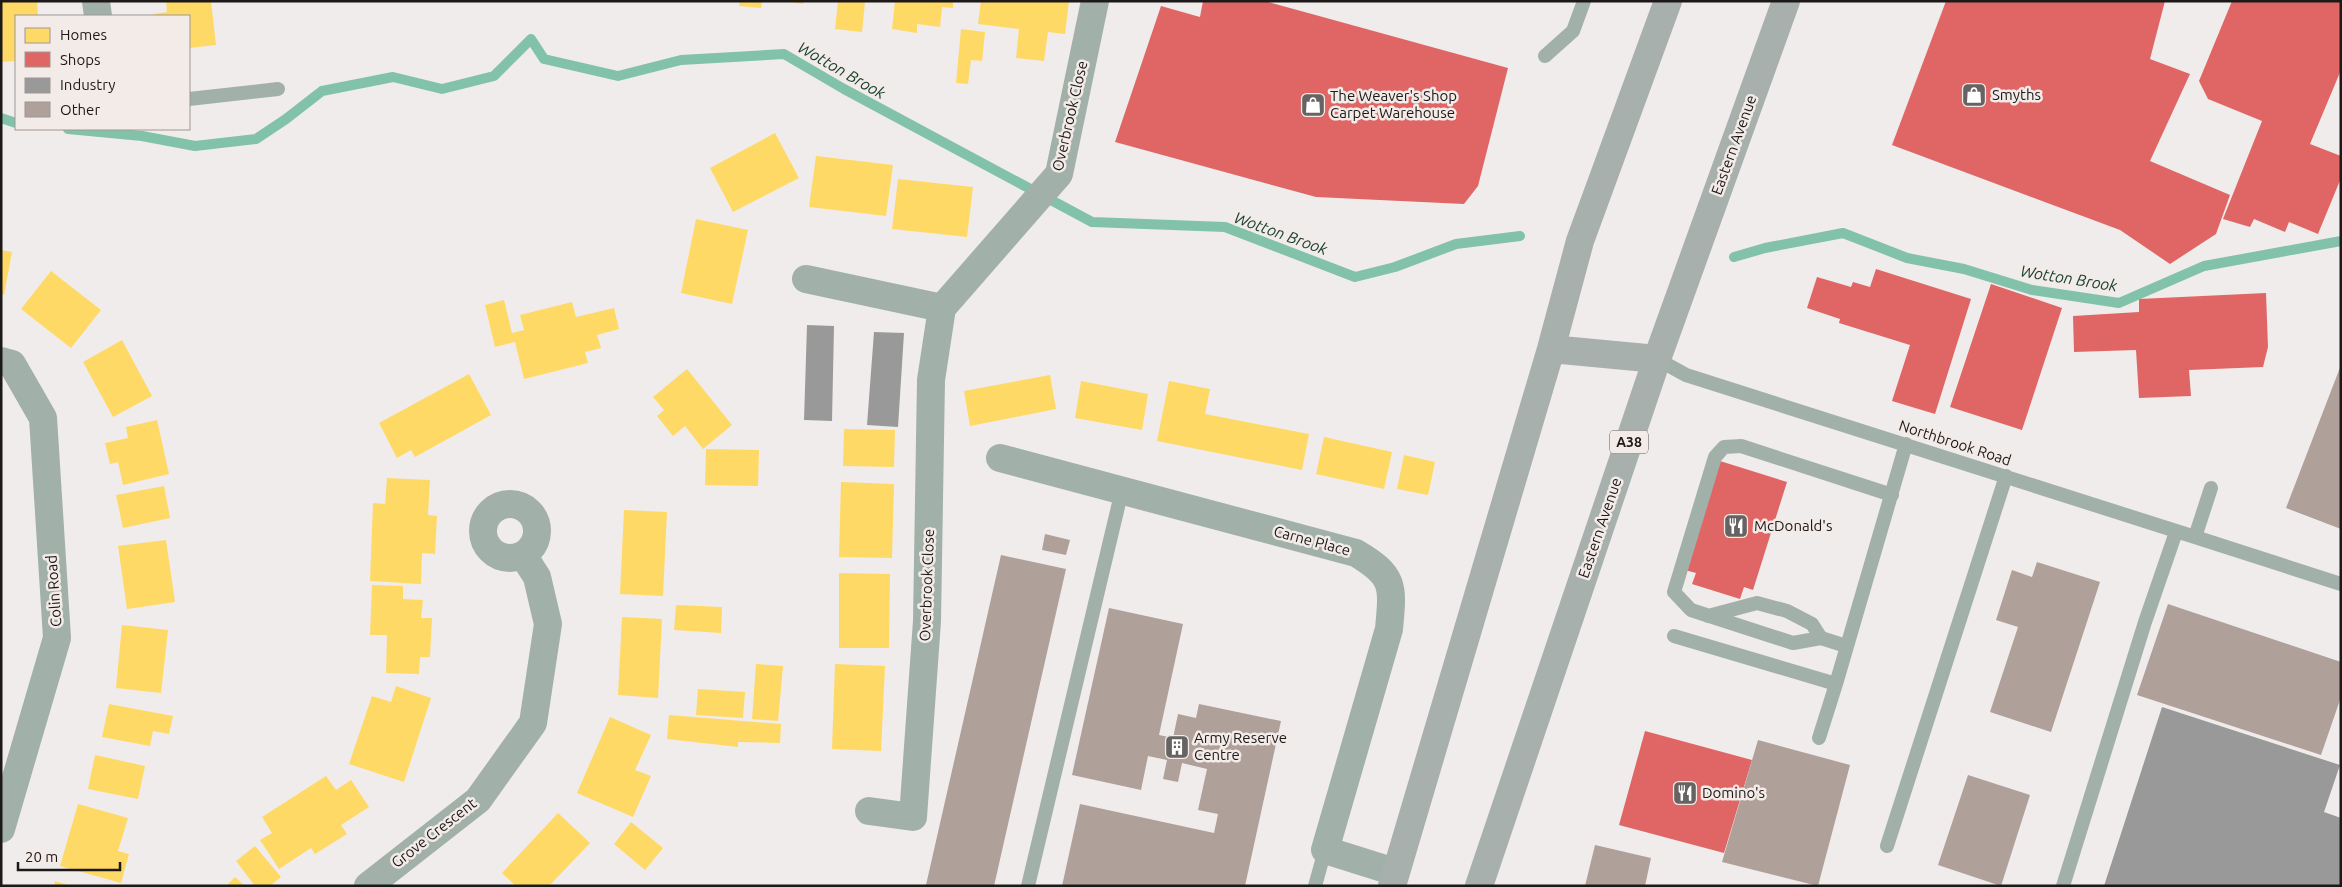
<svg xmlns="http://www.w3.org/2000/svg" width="2342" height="887" font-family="Ubuntu,sans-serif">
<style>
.homes{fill:#ffd966}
.shops{fill:#e06666}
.industry{fill:#999}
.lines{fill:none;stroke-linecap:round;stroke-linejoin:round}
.stream{stroke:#82c2ab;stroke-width:10}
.building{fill:#afa099}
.service{stroke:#a2b0aa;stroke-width:14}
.minor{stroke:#a2b0aa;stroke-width:28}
.trunk{stroke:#a7b0ac;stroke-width:28}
.labels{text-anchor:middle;stroke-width:5;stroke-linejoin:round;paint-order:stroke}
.shield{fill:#f3ebe8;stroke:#5c5856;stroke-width:1}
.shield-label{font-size:14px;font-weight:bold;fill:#1c1918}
.poi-label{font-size:15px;fill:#1c1918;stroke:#f3ebe8;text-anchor:start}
.street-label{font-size:15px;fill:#1c1918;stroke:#f3ebe8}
.water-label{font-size:16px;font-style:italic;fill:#163f31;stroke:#f3ebe8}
</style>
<rect width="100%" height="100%" fill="#f0eceb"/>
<path class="homes" d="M1,1H37L38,16H16V61L1,62Z
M166,1H211L216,45L189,48V16H154V14L167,12Z
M740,1H762L761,8L739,6Z
M785,1H804L803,4Z
M838,1L865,2L862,32L835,29Z
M895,1H953V8L942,7L940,27L917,24V33L892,29Z
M981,1H1069L1065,34L1048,32L1044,61L1016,58L1019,29L978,24Z
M961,29L985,32L982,61L971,60L968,84L956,83Z
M775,133L799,178L733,212L710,168Z
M816,156L893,165L886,216L809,207Z
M898,179L973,187L967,237L892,229Z
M696,219L748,230L732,304L681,293Z
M1,250L12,252L4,295L1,294Z
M51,271L101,310L71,348L21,309Z
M504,300L512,333L524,330L520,315L572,302L576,317L614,308L619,329L597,335L601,348L585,352L588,363L524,379L515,342L495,347L485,305Z
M122,340L152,396L113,417L83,362Z
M687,369L732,425L703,449L685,426L673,436L657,416L664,410L653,397Z
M469,374L491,415L415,457L411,450L397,458L379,423Z
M1050,375L1056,409L970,426L964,391Z
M1081,381L1148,394L1142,430L1075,418Z
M1169,381L1210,389L1205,414L1309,434L1302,470L1157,441Z
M157,420L169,474L123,485L118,462L110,464L105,443L128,438L126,427Z
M844,429L895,430L894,467L843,466Z
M1324,437L1392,452L1384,489L1316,474Z
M706,449L759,450L758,486L705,485Z
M1404,455L1435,462L1428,495L1397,489Z
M387,478L430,480L428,515L437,516L435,554L422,553L421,584L370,581L373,503L385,504Z
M841,482L894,484L892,558L839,557Z
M164,486L170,518L123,528L116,495Z
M624,510L667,512L663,596L620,594Z
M166,540L175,602L127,609L118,546Z
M839,573L890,574L889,648H839Z
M372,585L403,586V599L423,600L421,618H432L430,657H420L419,674L386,673L387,635H370Z
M676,605L722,607L721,633L674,630Z
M622,617L662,619L658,698L618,695Z
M122,625L168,630L161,693L116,688Z
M756,664L783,666L778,721L752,719Z
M835,664L885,666L881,751L832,749Z
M396,686L431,698L404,782L349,764L372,696L391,702Z
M698,689L745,692L743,718L696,715Z
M109,704L173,716L169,734L153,731L150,746L102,737Z
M669,715L781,724L780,743L738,742V747L667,739Z
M610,717L651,735L635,770L651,776L633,817L577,793Z
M95,755L145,766L138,799L88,789Z
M326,776L336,790L351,780L369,807L341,825L347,834L315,854L311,848L279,869L260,840L272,833L262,817Z
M78,804L128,818L118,851L129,854L121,883L60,866Z
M558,813L590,843L549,886H516L502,873Z
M631,822L663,848L645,870L614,844Z
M255,846L281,877L270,886H255L236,861Z
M235,877L245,886H226Z
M55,881L68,885V886H54Z"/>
<path class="shops" d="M1203,1H1265L1508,68L1478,186L1464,204L1316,197L1115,142L1161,6L1200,17Z
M1946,1H2165L2150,59L2190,74L2150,161L2230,195L2216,234L2170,264L2120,230L1892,145Z
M2232,1H2341V70L2310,144L2341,156V178L2318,234L2289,222L2285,232L2254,219L2250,227L2223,219L2262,121L2208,99L2199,81Z
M1876,269L1971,299L1935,414L1892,401L1910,345L1839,323L1840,319L1807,308L1817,277L1851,287L1853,282L1870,287Z
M1991,284L2062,308L2022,430L1950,407Z
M2266,293L2268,347L2263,367L2189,370L2191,396L2139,398L2136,350L2074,352L2073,316L2139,312V299Z
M1720,461L1787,482L1753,590L1744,587L1740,599L1692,584L1696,573L1685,570Z
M1645,731L1752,760L1724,853L1619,825Z"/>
<path class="industry" d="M807,325L834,326L832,421L804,420Z
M874,332L904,333L898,427L867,425Z
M2162,707L2340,765L2324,812L2341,818V886H2104Z"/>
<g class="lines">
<path class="stream" d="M1,118L16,123
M68,129L142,136L195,146L256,139L286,119L322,91L393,77L442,89L494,76L531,39L544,59L618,76L681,60L784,54L844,89L1092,222L1225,227L1355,277L1395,267L1456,244L1520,236
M1734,257L1765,248L1843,233L1907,258L1964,269L2032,290L2119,303L2204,266L2341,241"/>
</g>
<path class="building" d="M2341,365V529L2286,508Z
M1045,534L1070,540L1066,555L1042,550Z
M1001,555L1066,569L994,886L926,885Z
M2037,562L2100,582L2051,732L1990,712L2018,627L1996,620L2012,570L2032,577Z
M2168,604L2341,662V697L2321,755L2137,695Z
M1109,608L1183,624L1159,735L1173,738L1178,714L1196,718L1199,704L1281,721L1245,886H1062L1080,804L1214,833L1218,814L1198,810L1207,769L1182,763L1178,782L1163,779L1167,760L1148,756L1141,790L1072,775Z
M1758,740L1850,765L1818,886L1722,862Z
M1968,775L2030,795L2001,886L1938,865Z
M1595,845L1651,858L1645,886H1585Z"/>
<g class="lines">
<path class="service" d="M1545,56L1573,31L1584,1
M189,99L278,89
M1657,359L1686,375L2195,537L2211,488
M2195,537L2341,584
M1708,616L1757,603L1787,611L1812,624L1821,638
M1674,636L1836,684L1906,444
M1846,646L1821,638L1793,643L1691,610L1674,592L1715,457L1724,447L1741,446L1892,495
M1819,738L1836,684
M1887,846L2006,476
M1028,886L1122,490
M1315,886L1325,850
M2063,886L2145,622L2176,532"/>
<path class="minor" d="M96,1L98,16
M806,279L942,308L1059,174L1095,1
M1,361L12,364L43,418L57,638L1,829
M1000,458L1356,553C1395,576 1393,586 1389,629L1325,850L1395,872
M483 531a27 27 0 1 1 54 0a27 27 0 1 1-54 0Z
M869,811L913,817L927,621L931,380L942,308
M368,886L478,800L533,723L548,624L537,577L523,555"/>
<path class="trunk" d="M1551,349L1657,359
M1392,886L1551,349L1580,241L1668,1
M1479,886L1657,359L1786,1"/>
</g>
<defs>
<symbol id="shop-square" viewBox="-11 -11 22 22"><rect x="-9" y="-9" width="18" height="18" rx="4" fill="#666362" stroke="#f3ebe8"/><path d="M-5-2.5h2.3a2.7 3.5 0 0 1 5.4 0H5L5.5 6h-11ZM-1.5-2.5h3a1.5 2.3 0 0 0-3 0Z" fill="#fff"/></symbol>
<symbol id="restaurant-square" viewBox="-11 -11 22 22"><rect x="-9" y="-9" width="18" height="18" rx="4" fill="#666362" stroke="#f3ebe8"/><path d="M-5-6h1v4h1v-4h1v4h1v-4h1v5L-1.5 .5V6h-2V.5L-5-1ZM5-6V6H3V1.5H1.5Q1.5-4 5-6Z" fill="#fff"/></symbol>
<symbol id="building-square" viewBox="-11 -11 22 22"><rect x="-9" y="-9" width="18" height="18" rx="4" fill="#666362" stroke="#f3ebe8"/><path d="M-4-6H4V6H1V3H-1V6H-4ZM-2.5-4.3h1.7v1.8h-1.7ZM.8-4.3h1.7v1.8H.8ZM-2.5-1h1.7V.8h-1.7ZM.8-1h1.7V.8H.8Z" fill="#fff"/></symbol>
</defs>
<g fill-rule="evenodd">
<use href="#shop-square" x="1960" y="81" width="28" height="28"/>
<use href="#shop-square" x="1299" y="91" width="28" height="28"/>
<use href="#restaurant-square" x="1722" y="512" width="28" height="28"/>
<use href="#building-square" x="1163" y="733" width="28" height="28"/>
<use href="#restaurant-square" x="1671" y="779" width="28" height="28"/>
</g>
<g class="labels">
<rect class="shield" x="1610" y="430.5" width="38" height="23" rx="4"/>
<g class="shield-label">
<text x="1629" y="447">A38</text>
</g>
<g class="poi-label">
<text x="1992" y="100">Smyths</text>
<text x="1330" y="101">The Weaver's Shop<tspan x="1330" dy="17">Carpet Warehouse</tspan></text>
<text x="1754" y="531">McDonald's</text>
<text x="1194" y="743">Army Reserve<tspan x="1194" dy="17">Centre</tspan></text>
<text x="1702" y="798">Domino's</text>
</g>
<g class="street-label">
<text transform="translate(1070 116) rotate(-77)" y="5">Overbrook Close</text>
<text transform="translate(1734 145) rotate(-70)" y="5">Eastern Avenue</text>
<text transform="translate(1955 443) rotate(18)" y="5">Northbrook Road</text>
<text transform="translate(1600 528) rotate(-71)" y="5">Eastern Avenue</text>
<text transform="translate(1312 541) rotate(15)" y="5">Carne Place</text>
<text transform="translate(927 585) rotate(-88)" y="5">Overbrook Close</text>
<text transform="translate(54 591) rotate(-94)" y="5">Colin Road</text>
<text transform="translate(434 833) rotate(-38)" y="5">Grove Crescent</text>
</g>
<g class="water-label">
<text transform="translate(842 70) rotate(30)" y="6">Wotton Brook</text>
<text transform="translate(1281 233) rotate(20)" y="6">Wotton Brook</text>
<text transform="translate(2069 278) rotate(9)" y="6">Wotton Brook</text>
</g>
</g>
<rect width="2342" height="887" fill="none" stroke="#1c1918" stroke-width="5"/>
<rect x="15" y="15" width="175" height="115" fill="#f3ebe8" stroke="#9d9795"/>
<rect x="25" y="28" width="25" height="15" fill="#ffd966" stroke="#9d9795"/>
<text x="60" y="40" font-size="15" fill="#1c1918">Homes</text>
<rect x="25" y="52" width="25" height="15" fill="#e06666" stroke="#9d9795"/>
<text x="60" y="65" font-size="15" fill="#1c1918">Shops</text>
<rect x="25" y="78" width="25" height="15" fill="#999999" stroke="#9d9795"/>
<text x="60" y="90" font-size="15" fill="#1c1918">Industry</text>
<rect x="25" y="102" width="25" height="15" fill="#afa099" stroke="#9d9795"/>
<text x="60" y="115" font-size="15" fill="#1c1918">Other</text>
<path d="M18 862v8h102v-8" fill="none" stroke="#1c1918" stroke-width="2.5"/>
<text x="25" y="862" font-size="15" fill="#1c1918" stroke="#f3ebe8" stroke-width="4" paint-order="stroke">20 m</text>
</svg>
